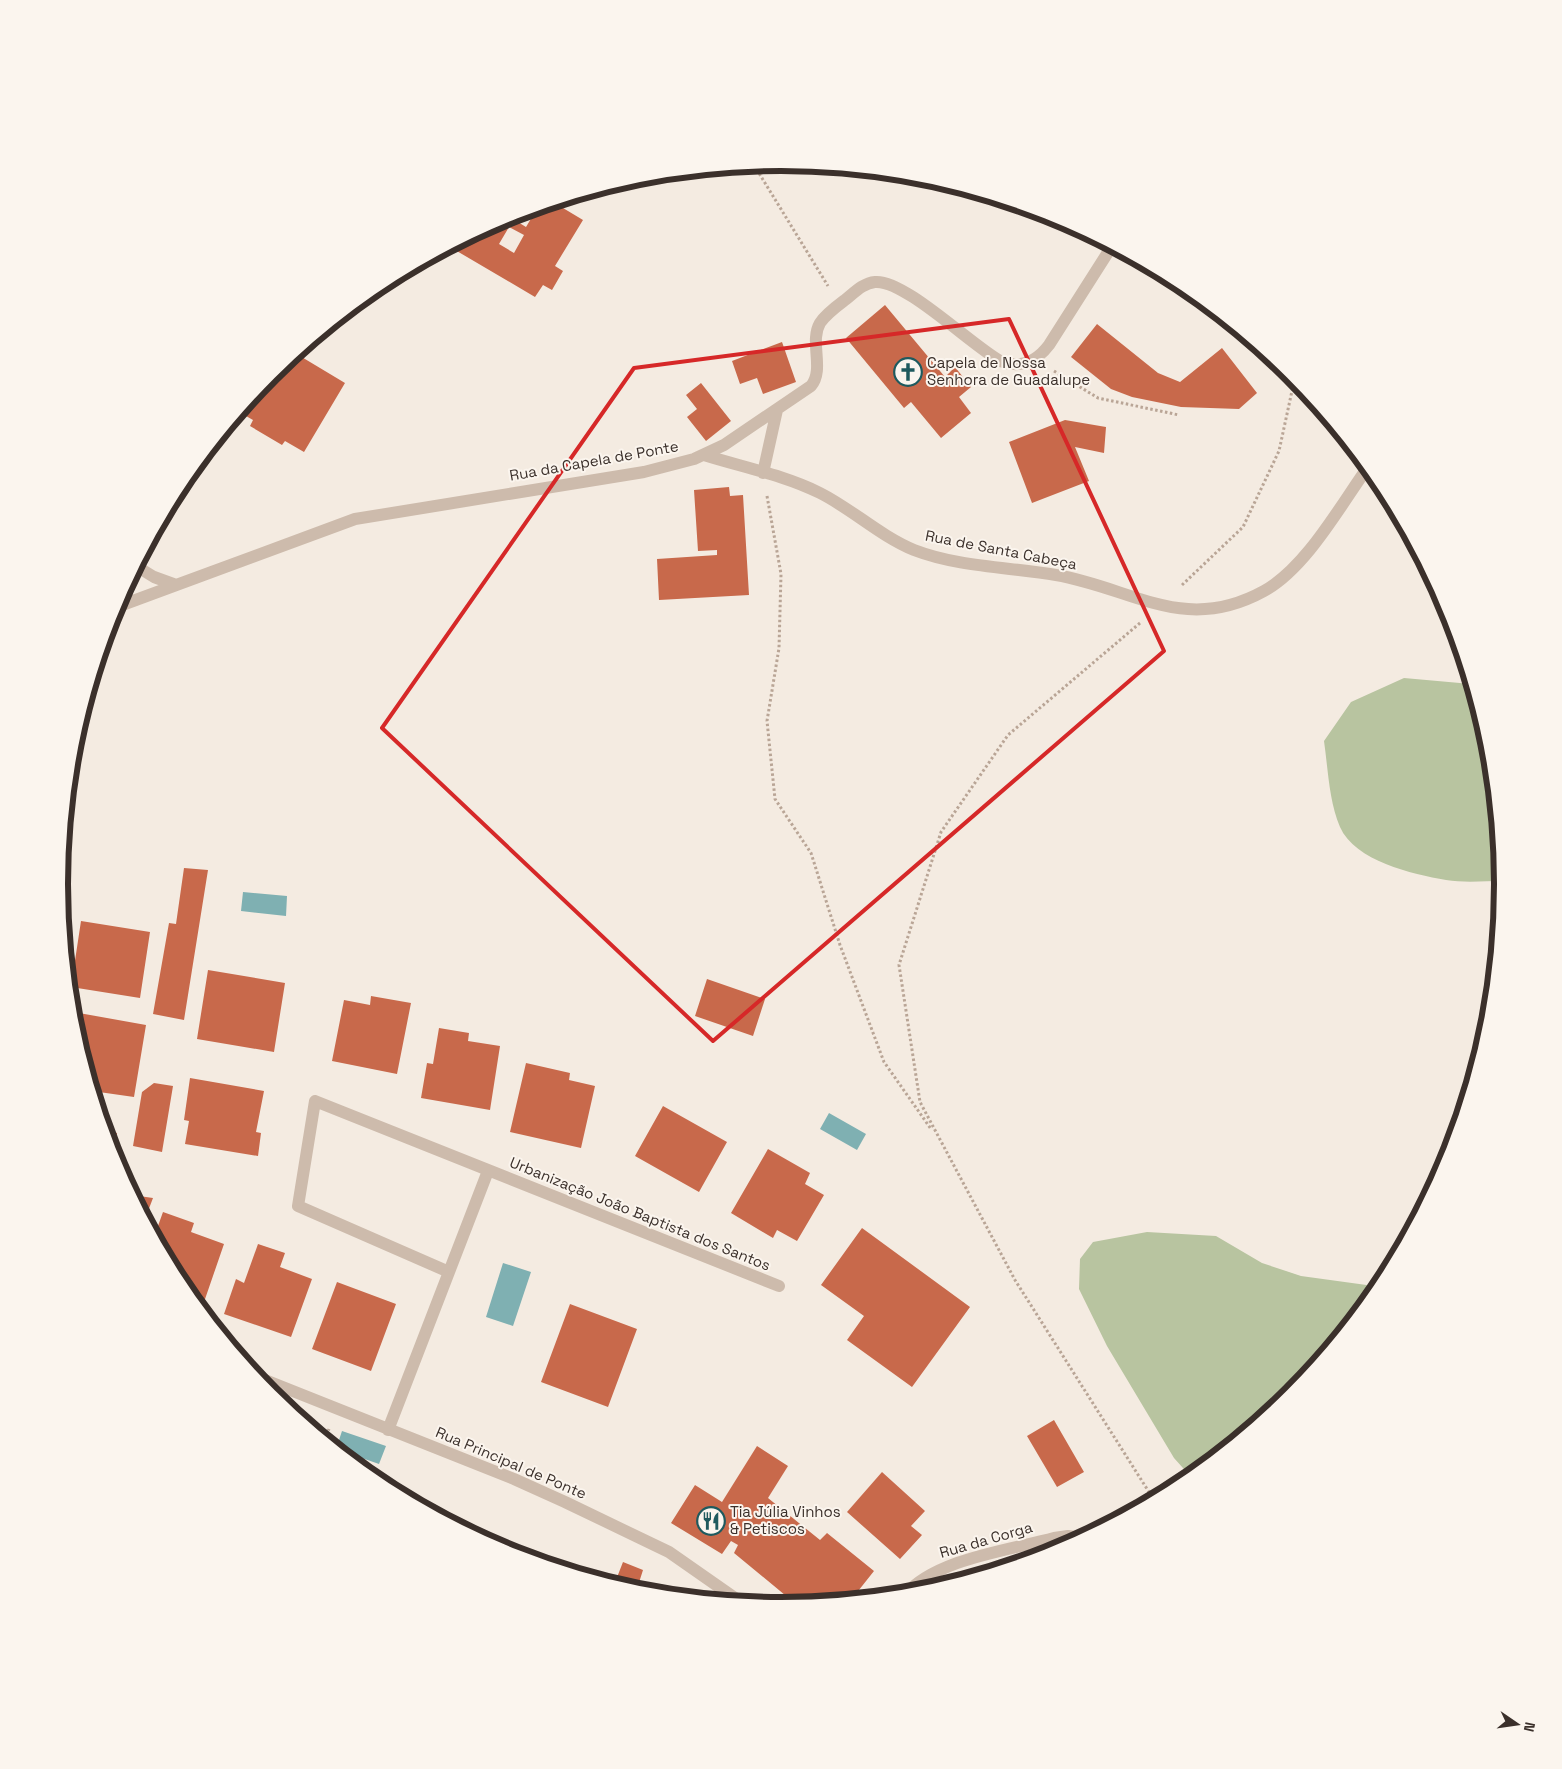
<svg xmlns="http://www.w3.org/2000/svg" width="1562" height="1769" font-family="'Space Grotesk',sans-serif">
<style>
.green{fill:#b8c4a0}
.water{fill:#7fb0b2}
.building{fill:#c8694b;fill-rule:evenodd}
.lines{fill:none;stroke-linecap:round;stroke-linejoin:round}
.path{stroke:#b9a596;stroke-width:3;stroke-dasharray:2.5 2.5;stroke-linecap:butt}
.minor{stroke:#cdbbac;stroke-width:12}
.marked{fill:none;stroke:#d62828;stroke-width:4;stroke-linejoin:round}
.labels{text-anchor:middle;stroke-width:4;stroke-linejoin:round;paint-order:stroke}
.poi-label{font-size:15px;fill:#3b302b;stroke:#fbf5ee;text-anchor:start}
.street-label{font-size:15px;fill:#3b302b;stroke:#fbf5ee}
.rim{fill:none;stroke:#3b302b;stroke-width:6}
</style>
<rect width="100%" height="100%" fill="#f4ebe1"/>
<path class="green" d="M1404,678L1471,684L1489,744L1503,881C1485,881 1464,883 1446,880C1412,874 1355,861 1340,827C1329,801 1328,769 1324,741L1351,702Z
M1147,1232L1216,1236L1262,1263L1301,1276L1381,1287L1292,1395L1191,1477L1174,1458L1107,1346L1079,1289L1080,1259L1093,1242Z"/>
<path class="water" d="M243,892L287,896L286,916L241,911Z
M829,1113L866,1134L857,1150L820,1129Z
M503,1263L531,1272L513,1326L486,1317Z
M342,1431L386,1446L379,1464L336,1449Z"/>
<path class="building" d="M553,202L583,220L555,266L563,271L552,290L543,285L535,297L450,247L508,216L526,227L538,207ZM509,227L524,235L514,253L499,244Z
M885,305L945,377L955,367L971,387L959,397L971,413L941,438L911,402L904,408L846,338Z
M1097,324L1158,373L1180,382L1222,348L1257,393L1239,409L1181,407L1132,397L1111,389L1071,357Z
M782,342L796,382L763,394L757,378L740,384L732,361Z
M295,353L345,383L304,452L285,441L282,445L250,426L253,420L239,412L270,374Z
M701,383L731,421L706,441L687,417L697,409L686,395Z
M1065,420L1106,427L1104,453L1075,447L1089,481L1032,503L1009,442Z
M729,487L730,496L743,495L749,595L659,600L657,559L717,555V550L698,551L694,490Z
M184,868L208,870L184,1020L153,1014L169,923L176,924Z
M81,921L150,932L140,998L71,987Z
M208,970L285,983L274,1052L197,1039Z
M707,979L765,999L753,1036L695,1016Z
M371,996L411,1003L397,1074L332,1061L344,1000L370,1005Z
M79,1013L146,1025L134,1097L92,1091L73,1025L72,1019L77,1020Z
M439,1028L469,1033L468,1041L500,1046L490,1110L421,1098L427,1063L433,1064Z
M526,1063L570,1073L569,1080L595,1086L581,1148L510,1132Z
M190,1078L264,1091L256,1132L261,1133L258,1156L185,1144L189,1121L184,1120Z
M154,1083L173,1086L162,1152L133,1146L142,1092Z
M663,1106L727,1142L699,1192L635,1156Z
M105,1131L117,1133L113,1159L108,1142Z
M768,1149L810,1173L805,1184L824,1195L797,1241L777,1230L773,1238L731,1213Z
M132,1195L153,1198L145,1219L138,1207Z
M163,1212L194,1223L191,1232L224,1244L204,1302L189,1296L180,1286L154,1237Z
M862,1228L970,1307L912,1387L847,1340L864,1316L821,1285Z
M258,1244L285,1253L280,1267L312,1279L291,1337L224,1314L236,1279L244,1283Z
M337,1282L396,1304L371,1371L312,1349Z
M570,1304L637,1329L608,1407L541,1382Z
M1054,1420L1084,1472L1057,1487L1027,1436Z
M757,1446L788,1466L768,1498L820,1540L827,1533L874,1571L851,1600L797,1605L734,1553L738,1545L731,1541L722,1554L671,1523L695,1485L722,1502Z
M882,1472L925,1511L911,1526L922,1535L900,1559L847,1512Z
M623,1562L643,1570L636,1592L614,1585Z"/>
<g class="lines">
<path class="path" d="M754,165L828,286
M1054,371L1098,398L1179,415
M767,496L781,574L779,648L767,721L775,799L811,853L840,945L884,1062L931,1129
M1182,585L1243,527L1279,451L1295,377
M1140,623L1008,735L941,832L899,965L920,1102L1015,1280L1154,1500
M325,1440L329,1429"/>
<path class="minor" d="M704,455C742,467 784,475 820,493C852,509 880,536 914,550C958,567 1009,567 1056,575C1133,588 1184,635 1264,591C1306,568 1340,506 1368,467
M763,473L777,410
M136,566L154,577L176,585
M114,608L355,519L644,472L694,459L724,445L811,386C825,369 809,342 820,323C826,314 837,306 845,300C854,293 863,283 875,282C904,279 971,345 1000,361C1020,369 1037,361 1049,345L1112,246
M449,1272L298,1206L315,1101L779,1286
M255,1376L514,1479L565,1502L669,1552L742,1603
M388,1430L488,1171
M905,1595C935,1559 1010,1550 1054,1538L1068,1536L1083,1538"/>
</g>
<path class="marked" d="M1009,319L1164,651L713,1041L382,728L634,368Z"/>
<defs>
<symbol id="church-ring" viewBox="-11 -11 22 22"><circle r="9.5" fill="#fbf5ee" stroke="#1f5a5e" stroke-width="1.5"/><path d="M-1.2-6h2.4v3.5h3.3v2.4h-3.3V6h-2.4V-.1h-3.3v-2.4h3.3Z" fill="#1f5a5e"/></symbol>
<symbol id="restaurant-ring" viewBox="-11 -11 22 22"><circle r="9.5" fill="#fbf5ee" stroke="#1f5a5e" stroke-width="1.5"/><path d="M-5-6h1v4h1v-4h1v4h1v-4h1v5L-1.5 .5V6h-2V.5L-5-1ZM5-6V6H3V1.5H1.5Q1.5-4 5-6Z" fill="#1f5a5e"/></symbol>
</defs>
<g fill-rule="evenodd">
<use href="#church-ring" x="892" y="356" width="32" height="32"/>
<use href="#restaurant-ring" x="695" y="1505" width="32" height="32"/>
</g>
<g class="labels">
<g class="poi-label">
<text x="927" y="368">Capela de Nossa<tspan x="927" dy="17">Senhora de Guadalupe</tspan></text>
<text x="730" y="1517">Tia Júlia Vinhos<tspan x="730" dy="17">&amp; Petiscos</tspan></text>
</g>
<g class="street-label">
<text transform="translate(594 461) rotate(-10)" y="5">Rua da Capela de Ponte</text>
<text transform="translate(1001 550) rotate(11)" y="5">Rua de Santa Cabeça</text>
<text transform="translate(640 1214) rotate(22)" y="5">Urbanização João Baptista dos Santos</text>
<text transform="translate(511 1463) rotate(23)" y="5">Rua Principal de Ponte</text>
<text transform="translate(986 1540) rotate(-16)" y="5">Rua da Corga</text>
</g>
</g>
<path d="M0 0H1562V1769H0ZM68 884a713 713 0 1 1 1426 0a713 713 0 1 1-1426 0Z" fill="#fbf5ee" fill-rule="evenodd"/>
<path class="rim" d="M68 884a713 713 0 1 1 1426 0a713 713 0 1 1-1426 0Z"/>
<g transform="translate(1517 1724) rotate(103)" stroke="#fbf5ee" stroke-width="4" paint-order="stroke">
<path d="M0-4L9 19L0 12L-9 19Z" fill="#3b302b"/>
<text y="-8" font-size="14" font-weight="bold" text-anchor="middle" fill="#3b302b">N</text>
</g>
</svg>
